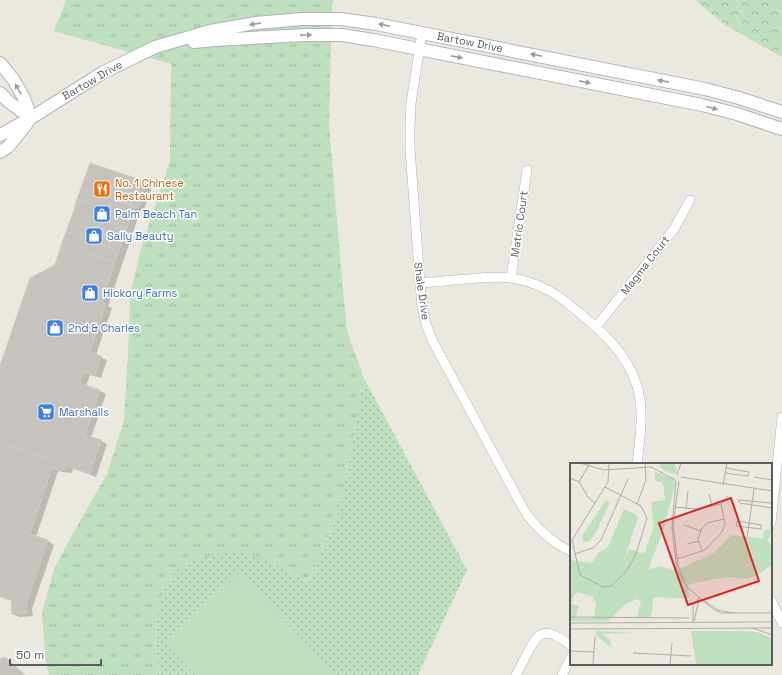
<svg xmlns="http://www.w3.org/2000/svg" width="782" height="675" font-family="'Space Grotesk',sans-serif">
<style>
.grass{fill:url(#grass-tufts)}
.forest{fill:url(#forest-crowns)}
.park{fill:url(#park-dots)}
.garden{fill:#bfe0bf}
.shadow{fill:#0003}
.building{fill:#c6c3be;stroke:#cecac0}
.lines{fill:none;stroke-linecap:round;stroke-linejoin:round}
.minor-casing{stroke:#b1b3b7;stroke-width:10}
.tertiary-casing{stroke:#b1b3b7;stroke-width:14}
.minor{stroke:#fff;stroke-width:9}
.tertiary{stroke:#fff;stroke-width:12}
.oneway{fill:#9b9da0}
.labels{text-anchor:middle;stroke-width:3;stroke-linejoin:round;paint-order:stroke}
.street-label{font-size:11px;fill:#595c60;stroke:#fff}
.food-label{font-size:11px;fill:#c56008;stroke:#fff;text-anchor:start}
.shop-label{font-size:11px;fill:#366cbe;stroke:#fff;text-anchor:start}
.inset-road{fill:none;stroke:#adaca9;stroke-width:1}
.view{fill:#d62828;fill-opacity:0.15;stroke:#d62828;stroke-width:2}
.inset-edge{fill:none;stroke:#595c60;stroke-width:2}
</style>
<defs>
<pattern id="grass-tufts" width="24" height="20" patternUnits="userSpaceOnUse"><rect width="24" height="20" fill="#bfe0bf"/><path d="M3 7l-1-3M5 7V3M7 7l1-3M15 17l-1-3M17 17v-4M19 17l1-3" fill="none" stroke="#9eb99f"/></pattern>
<pattern id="forest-crowns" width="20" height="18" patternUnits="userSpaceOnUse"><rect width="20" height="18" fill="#bfe0bf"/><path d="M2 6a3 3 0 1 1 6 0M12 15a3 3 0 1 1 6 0" fill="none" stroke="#9eb99f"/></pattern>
<pattern id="park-dots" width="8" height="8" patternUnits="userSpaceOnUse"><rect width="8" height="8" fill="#bfe0bf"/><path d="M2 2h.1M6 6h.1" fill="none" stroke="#9eb99f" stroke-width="1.8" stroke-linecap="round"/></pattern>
</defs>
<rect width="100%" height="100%" fill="#ebe8e0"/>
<path class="grass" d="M66,0H334L332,7L329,123L341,269L347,331L364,378L340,508L309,582L269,560L161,596L157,616L156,652L160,675H49L46,663L42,613L54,569L76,528L107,474L124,421L128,355L130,296L142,245L170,161L171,64L54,31Z"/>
<path class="forest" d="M695,0H782V57L725,25Z"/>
<path class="park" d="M364,378L467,570L418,675H160L156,652L157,616L161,596L175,571L202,557L238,551L269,560L309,582L340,508Z"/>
<path class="garden" d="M239,573L337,675H195L165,644Z"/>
<path class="shadow" d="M146,183L152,187L144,210L141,209L108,306L112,308L96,355L107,360L101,378L90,375L86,386L100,391L106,394L91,438L101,441L107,444L96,477L73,468L72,473L63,472L58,471L36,537L48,541L54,545L32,609L33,616L19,617L13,614L12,601L0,597V368L30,278L56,266Z"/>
<path class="building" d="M90,163L147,182L138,208L119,201L123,191L85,177Z
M85,177L123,191L119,201L81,188Z
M81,188L135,206L131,218L77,199Z
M77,199L131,218L127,229L74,210Z
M74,210L127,229L123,240L70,221Z
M70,221L123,240L119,251L66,232Z
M66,232L119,251L115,262L62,243Z
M62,243L115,262L108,283L55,265Z
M55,265L108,283L103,302L30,278Z
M30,278L106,304L90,352L101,356L95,376L83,372L80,383L3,357Z
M3,357L100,390L85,435L101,440L90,474L0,443V365Z
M0,443L67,466L66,470H56L52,468L30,534L0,524Z
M0,524L48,540L26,605L27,613L12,614L11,600L0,596Z
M5,657L25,675H0V659Z"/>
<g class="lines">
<defs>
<path id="minor" d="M422,33L411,103L410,127V149L420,283L422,307L426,324L432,340L523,508C526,513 530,519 534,523C542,533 559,547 571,551
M511,278L527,170
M420,283C436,282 452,280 468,279C482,278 496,276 510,278C523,279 536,284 548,290C559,295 568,304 577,311C601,331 626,352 636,383C645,408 640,438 637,464
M596,327L674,229L690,200
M771,523L782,417
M771,600L782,623
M516,675C520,667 524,660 528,652C535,638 541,627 558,637C563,640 567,642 571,646
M562,675L571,657"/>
<path id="tertiary" d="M194,42L213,40L305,35H342L373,40L702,105L737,114L782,129
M0,63L13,79L24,98L31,118
M0,93L9,102L31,118
M0,135L31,118L102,73L155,47L210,31L256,23L302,19H341L376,24L705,89L739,98L782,112
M0,152L8,147L28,122"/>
</defs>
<use href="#minor" class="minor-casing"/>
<use href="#tertiary" class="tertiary-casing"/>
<use href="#minor" class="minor"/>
<use href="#tertiary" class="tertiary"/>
</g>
<defs><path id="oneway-solid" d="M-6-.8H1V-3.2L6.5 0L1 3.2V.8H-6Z"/></defs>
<g class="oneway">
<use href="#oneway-solid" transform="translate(255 24) rotate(172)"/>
<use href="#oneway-solid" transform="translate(384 25) rotate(-169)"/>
<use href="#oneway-solid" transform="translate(306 35) rotate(-1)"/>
<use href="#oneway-solid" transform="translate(536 55) rotate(-169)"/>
<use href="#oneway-solid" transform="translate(457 57) rotate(11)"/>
<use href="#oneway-solid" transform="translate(663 81) rotate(-169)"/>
<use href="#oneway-solid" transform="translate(585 82) rotate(11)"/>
<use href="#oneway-solid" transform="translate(18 89) rotate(-120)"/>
<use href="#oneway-solid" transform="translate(712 108) rotate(15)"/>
</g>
<defs>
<symbol id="restaurant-square" viewBox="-11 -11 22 22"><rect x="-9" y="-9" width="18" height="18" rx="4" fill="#e8710a" stroke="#fff"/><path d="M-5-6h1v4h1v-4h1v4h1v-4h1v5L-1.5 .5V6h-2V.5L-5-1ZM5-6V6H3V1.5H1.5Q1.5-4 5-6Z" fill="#fff"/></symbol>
<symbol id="shop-square" viewBox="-11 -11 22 22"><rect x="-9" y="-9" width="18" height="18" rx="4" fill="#3f7fe0" stroke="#fff"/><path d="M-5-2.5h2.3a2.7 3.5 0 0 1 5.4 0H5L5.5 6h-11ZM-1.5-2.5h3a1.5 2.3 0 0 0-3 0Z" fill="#fff"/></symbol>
<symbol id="supermarket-square" viewBox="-11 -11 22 22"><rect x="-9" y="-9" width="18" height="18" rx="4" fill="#3f7fe0" stroke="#fff"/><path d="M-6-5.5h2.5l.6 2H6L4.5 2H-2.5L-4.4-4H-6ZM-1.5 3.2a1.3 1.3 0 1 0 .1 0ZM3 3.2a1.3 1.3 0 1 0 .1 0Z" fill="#fff"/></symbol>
</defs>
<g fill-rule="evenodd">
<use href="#restaurant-square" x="92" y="179" width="20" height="20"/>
<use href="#shop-square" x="92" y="204" width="20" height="20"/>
<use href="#shop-square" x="84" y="226" width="20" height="20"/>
<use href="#shop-square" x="80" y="283" width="20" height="20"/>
<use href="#shop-square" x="45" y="318" width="20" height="20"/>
<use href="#supermarket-square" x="36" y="402" width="20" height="20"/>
</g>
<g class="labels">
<g class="street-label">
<text transform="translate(470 42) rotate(11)" y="4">Bartow Drive</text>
<text transform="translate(92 80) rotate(-30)" y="4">Bartow Drive</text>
<text transform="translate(519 224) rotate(-82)" y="4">Matric Court</text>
<text transform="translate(645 265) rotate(-52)" y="4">Magma Court</text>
<text transform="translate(422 291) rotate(82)" y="4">Shale Drive</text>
</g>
<g class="food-label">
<text x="115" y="187">No. 1 Chinese<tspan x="115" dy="13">Restaurant</tspan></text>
</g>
<g class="shop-label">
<text x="115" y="218">Palm Beach Tan</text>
<text x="107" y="240">Sally Beauty</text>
<text x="103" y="297">Hickory Farms</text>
<text x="68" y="332">2nd &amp; Charles</text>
<text x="59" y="416">Marshalls</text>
</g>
</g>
<g transform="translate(570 463)">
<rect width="202" height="202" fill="#ebe8e0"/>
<path d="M197,78L202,83V102L186,113L176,116L158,114L129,119L118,122L119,135H96L101,130L94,118L99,106L107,107L144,90L159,88L168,89L169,101L177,103L183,101ZM59,86L75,91L69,104L53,99Z" fill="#bfe0bf"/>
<path d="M85,9L103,16L105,21L94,65L78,107L91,103L99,106L94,118L101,130L96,135L84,134L81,154H67L71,138L66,136L56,141L38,158H0V97L22,100L29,89L38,84L54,46L67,52L68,55L53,99L69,104L84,64L81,39L95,37L93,20L85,18ZM8,129L24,134L23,138L26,139L24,155H5L9,143L1,141L4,132ZM36,37L40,39L26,69L20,78L14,79L12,73ZM27,168L68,170L31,171L41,177L40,184L25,171ZM169,168L187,169L202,175V202H176Z" fill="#bfe0bf" fill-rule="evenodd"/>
<path d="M121,168H169L176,202H126Z" fill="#bfe0bf"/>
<path d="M90,0H105L107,10L103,11L91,5ZM201,53L200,73L183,101L172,103L167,97L168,89L144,90L161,72L193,76L194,67H199Z" fill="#bfe0bf"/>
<path d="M177,82L187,87L180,102L169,96Z" fill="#bfe0bf"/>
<path class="inset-road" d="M10,0L34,7L81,4L105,17M155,10L178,13L179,9L156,5M107,12L111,0M111,14L202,28M184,14L202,17M0,15L9,19L18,34L25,40M106,17L102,65L107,106L117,124L143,146L151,150H202M109,18L103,61L108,102L114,118M9,19L20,0M153,22L157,0M35,24L71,43L77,55L66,91L57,107L41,123L33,124L10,112L2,77L38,19L39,0M139,31L142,43M202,40L168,37L170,40L202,45M67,41L76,17L75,0M104,44L127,46L151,41L158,33M116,46L118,28M167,58L191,62V66L166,63ZM114,62L131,68M177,75L184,26M117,81L129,78M132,88L128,76L132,65L137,60L154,56M4,91L23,85L31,77L58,16M107,96L135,87L152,69L155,60L151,41M130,135L148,147L162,150M0,154L119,155M124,158L129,136M123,159V142L129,135M0,160L201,159M183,165L202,172M0,166L202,165M0,188L24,189M63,190L121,193M23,202L25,173M100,202L102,180"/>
<path class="view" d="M161,35L189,118L118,142L89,60Z"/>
<rect width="202" height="202" class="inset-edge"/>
</g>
<path d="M10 659v6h91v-6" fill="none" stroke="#595c60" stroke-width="2"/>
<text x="16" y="659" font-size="12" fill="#595c60" stroke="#ffffff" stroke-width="3" paint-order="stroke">50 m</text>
</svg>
